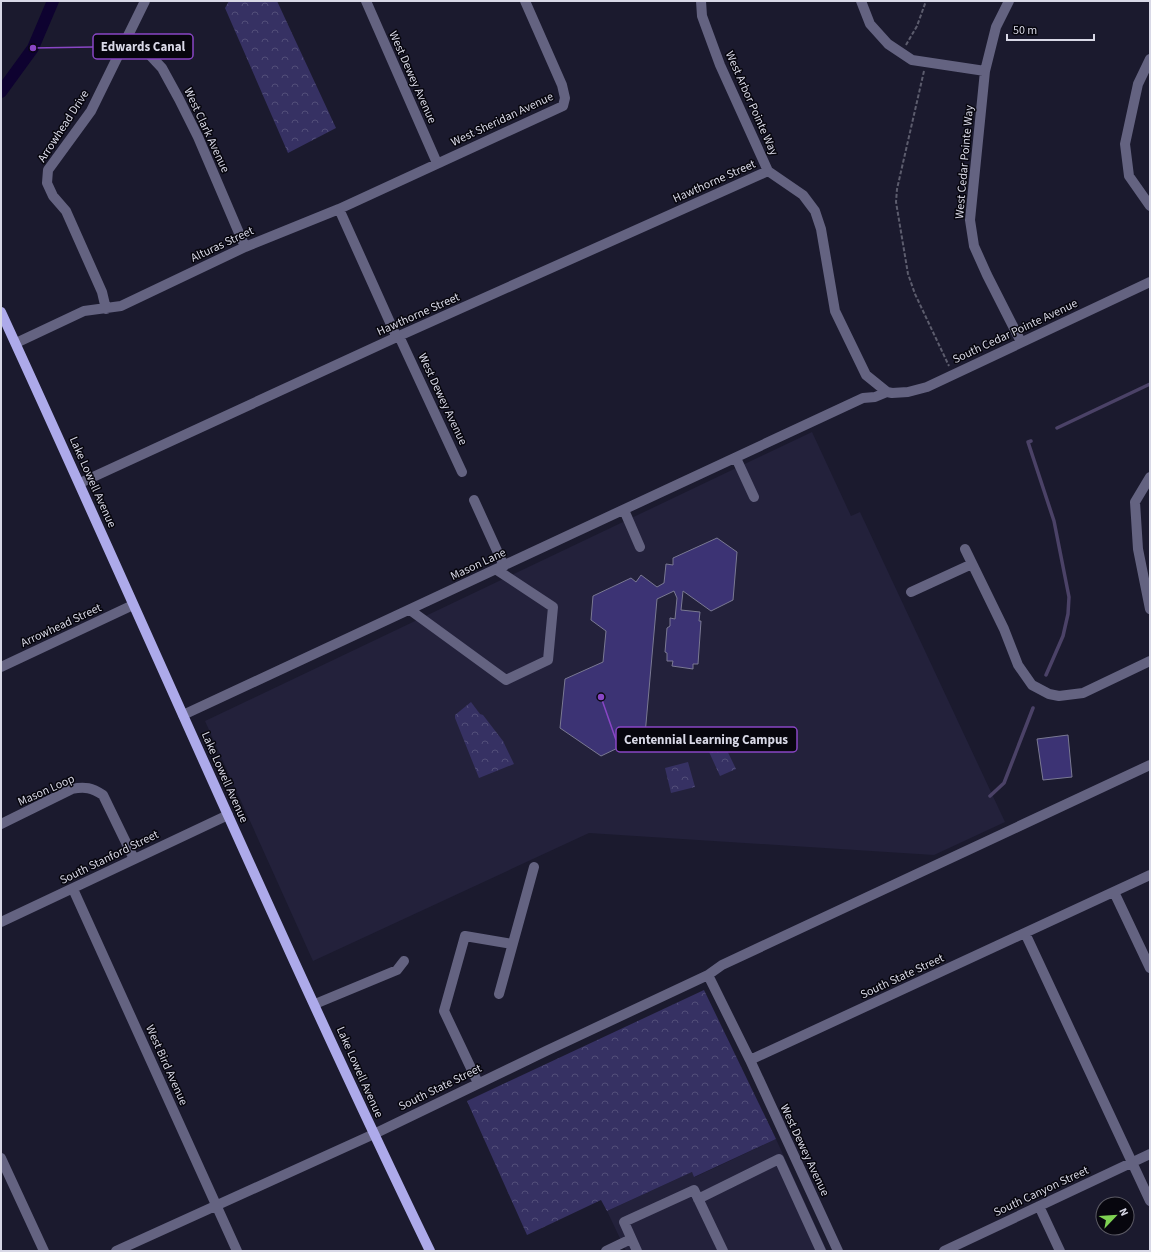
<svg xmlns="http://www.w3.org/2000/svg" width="1151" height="1252" font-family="'Source Sans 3',sans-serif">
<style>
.built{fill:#23213b}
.park{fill:url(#park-crowns)}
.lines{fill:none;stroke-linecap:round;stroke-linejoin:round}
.stream{stroke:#4b4267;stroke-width:3.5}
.canal{stroke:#0e0230;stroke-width:12}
.building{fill:#3c3374;stroke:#7a7993}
.path{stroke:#5c5c6d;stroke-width:2;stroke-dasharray:4 2;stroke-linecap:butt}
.minor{stroke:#646381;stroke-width:10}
.major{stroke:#adaaea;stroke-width:10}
.labels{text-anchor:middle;stroke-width:3;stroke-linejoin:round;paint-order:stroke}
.street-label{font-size:12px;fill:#d8d8e6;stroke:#07060e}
.leader{fill:none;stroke:#8946c5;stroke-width:1.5}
.callout-dot{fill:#8946c5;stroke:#07060e;stroke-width:1.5}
.callout{fill:#07060e;stroke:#8946c5;stroke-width:1.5}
.callout-label{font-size:13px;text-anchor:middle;font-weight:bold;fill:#d8d8e6}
</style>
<defs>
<pattern id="park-crowns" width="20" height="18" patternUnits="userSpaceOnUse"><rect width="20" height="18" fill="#363163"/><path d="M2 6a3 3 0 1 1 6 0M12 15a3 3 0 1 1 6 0" fill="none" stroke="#524e79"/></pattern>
</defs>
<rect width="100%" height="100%" fill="#1b1a2e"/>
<path class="built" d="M812,432L851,516L860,512L1005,822L934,855L589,833L313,961L205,721Z
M776,1139L827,1251H626L607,1211L692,1172L695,1177Z"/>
<path class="park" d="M229,1H277L336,128L288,153L225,8Z
M471,702L480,714L483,715L503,741L514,764L479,778L455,718V715Z
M721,738L736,769L720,776L705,743Z
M688,762L695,787L671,793L665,768Z
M704,990L776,1139L694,1177L692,1172L607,1211L601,1200L527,1235L467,1101Z"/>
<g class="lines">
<path class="stream" d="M1057,428L1150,384
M1031,441L1028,442L1054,521L1069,597L1068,614L1063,636L1046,675
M990,796L1004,783L1033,708"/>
<path class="canal" d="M1,92L33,48L53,1"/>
</g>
<path class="building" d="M717,538L737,552L733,600L711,611L683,591L681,610L700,612L699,621H701L698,664H693V669L672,666L673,661H667V653L665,652L667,628L670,626V618L675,619L677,598L674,591L657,599L645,735L601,756L560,728L565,679L603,662L606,631L591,620L593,596L631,578L636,582L641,575L657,587L664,583L666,564L673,565V558Z
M1068,735L1072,777L1043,780L1037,739Z"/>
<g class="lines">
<path class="path" d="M906,45L917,26L926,1
M924,71L897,189L896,202L908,274L915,294L949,366"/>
<path class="minor" d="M366,1L437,163
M701,1L702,16L720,65L768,171L803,195L815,211L821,229L835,311L866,375L887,392L892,393L908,392L927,387L1150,282
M861,1L870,24L888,44L912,60L985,71
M1009,1L996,27L985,71L970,220L974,246L987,275L1021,342
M126,40L147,52L162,68L179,99L198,137L245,247
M1150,59L1138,84L1125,144L1129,176L1150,206
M339,209L397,338
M106,309L102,292L66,211L53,196L47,183L48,170L91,111L145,1
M399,336L462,472
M16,343L84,311L121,306L245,247L339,209L563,106L565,98L562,85L525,1
M736,458L754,497
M1150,477L1135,502L1138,549L1150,609
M80,483L399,336L768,171
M474,500L504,566
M624,510L640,547
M965,549L1004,629L1018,665L1032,685L1049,694L1059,696L1083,693L1150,661
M911,592L972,564
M410,610L506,680L548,660L553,607L497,570
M1,667L133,605
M183,715L863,398L875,397L887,392
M1,824L72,789C85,786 92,788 103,795L134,859
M73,889L237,1251
M1114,892L1150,968
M1,922L228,815
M1025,933L1150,1201
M708,975L722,965L1150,765
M499,994L534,867
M315,1004L397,970L404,961
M750,1060L1150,875
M478,1083L444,1011L465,936L512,944
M1,1158L44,1251
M698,1199L779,1159L821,1251
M1039,1206L1060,1251
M116,1251L374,1134L546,1051L708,975L750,1060L838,1251
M606,1251L631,1239
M637,1251L624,1222L694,1190L723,1251
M944,1251L1150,1154"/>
<path class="major" d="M1,312C145,625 280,941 430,1251"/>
</g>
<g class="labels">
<g class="street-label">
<text transform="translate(413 77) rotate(66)" y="4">West Dewey Avenue</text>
<text transform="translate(752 103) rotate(66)" y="4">West Arbor Pointe Way</text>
<text transform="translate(502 119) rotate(-25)" y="4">West Sheridan Avenue</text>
<text transform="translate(63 126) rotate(-57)" y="4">Arrowhead Drive</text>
<text transform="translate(207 130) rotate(65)" y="4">West Clark Avenue</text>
<text transform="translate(964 162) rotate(-85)" y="4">West Cedar Pointe Way</text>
<text transform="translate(714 181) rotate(-24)" y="4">Hawthorne Street</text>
<text transform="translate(222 244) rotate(-25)" y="4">Alturas Street</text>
<text transform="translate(418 314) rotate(-24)" y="4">Hawthorne Street</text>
<text transform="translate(1015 331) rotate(-25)" y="4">South Cedar Pointe Avenue</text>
<text transform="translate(443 399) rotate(65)" y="4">West Dewey Avenue</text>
<text transform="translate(93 482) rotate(66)" y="4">Lake Lowell Avenue</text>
<text transform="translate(478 564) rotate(-25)" y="4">Mason Lane</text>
<text transform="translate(61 625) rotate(-25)" y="4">Arrowhead Street</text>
<text transform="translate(225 777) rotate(66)" y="4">Lake Lowell Avenue</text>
<text transform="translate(46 790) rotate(-24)" y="4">Mason Loop</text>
<text transform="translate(109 857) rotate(-26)" y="4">South Stanford Street</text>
<text transform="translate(902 976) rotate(-25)" y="4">South State Street</text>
<text transform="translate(167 1065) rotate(66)" y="4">West Bird Avenue</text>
<text transform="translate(360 1072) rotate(66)" y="4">Lake Lowell Avenue</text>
<text transform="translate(440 1087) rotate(-26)" y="4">South State Street</text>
<text transform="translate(805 1150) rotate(65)" y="4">West Dewey Avenue</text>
<text transform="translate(1041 1191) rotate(-25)" y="4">South Canyon Street</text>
</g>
</g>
<path class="leader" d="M33 48L93 47M601 697L616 740"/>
<g class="callout-dot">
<circle cx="33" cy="48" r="4"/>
<circle cx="601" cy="697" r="4"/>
</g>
<g class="callout">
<rect x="93" y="34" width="100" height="25" rx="4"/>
<rect x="616" y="727" width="181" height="25" rx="4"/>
</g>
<g class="callout-label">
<text x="143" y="51">Edwards Canal</text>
<text x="706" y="744">Centennial Learning Campus</text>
</g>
<rect width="1151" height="1252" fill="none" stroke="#d8d8e6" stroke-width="4"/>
<g transform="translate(1115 1216) rotate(65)"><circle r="19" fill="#07060e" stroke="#5b5a64"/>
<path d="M0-3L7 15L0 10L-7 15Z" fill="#7ed153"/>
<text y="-6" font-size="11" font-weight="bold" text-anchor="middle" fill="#d8d8e6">N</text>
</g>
<path d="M1007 34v6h87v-6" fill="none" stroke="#d8d8e6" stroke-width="2"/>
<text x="1013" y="34" font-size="12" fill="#d8d8e6" stroke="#07060e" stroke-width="3" paint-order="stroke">50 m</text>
</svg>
